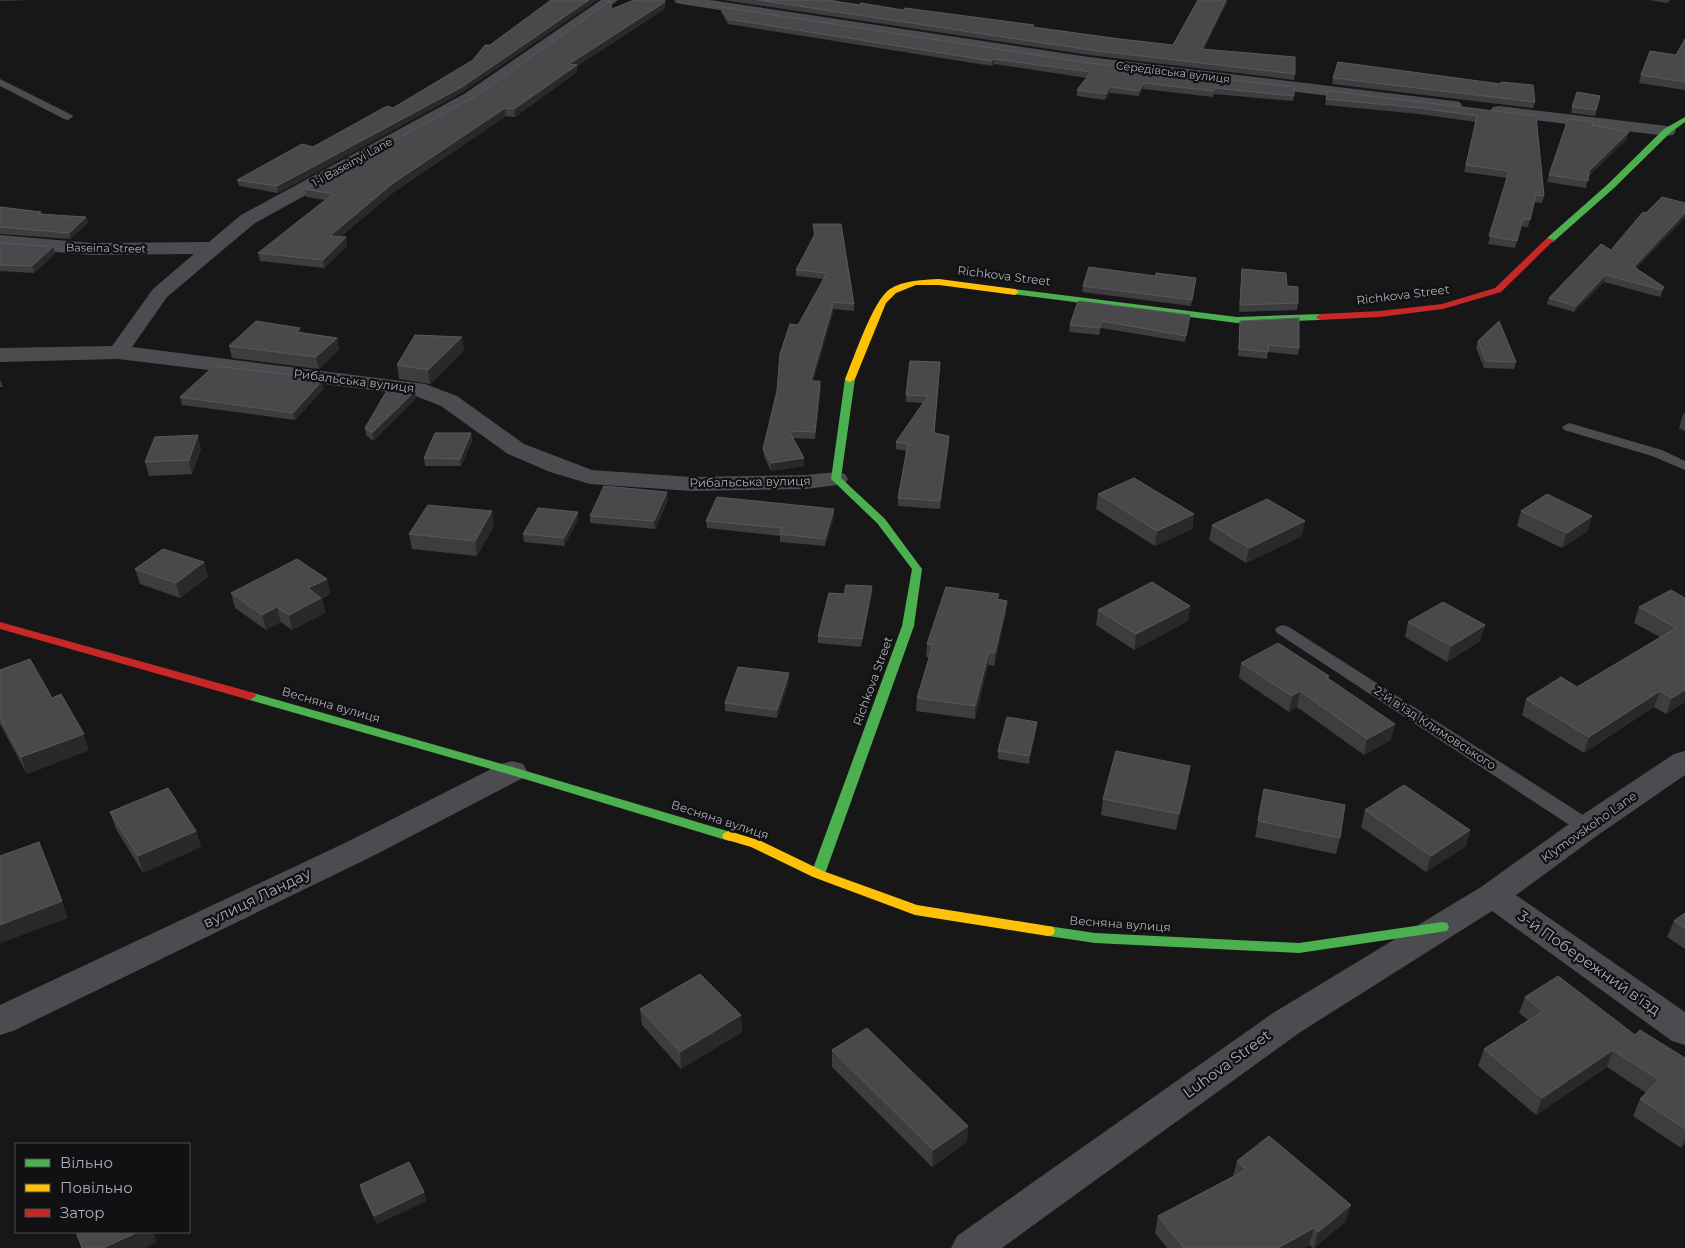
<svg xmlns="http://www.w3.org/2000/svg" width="1685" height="1248" font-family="Montserrat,sans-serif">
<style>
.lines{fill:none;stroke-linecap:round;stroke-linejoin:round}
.lane{fill:#4b4c50;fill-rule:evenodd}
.street{fill:#4b4c50;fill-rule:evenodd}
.fast{fill:#4caf50;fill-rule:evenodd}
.slow{fill:#ffc107;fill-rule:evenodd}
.jam{fill:#c62828;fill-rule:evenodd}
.wall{fill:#3d3d3f}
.shaded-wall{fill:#29292a}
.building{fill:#49494c;stroke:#58595d}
.labels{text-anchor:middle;stroke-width:4.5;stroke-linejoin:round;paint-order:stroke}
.far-street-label{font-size:11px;fill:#a8adb8;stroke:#111113}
.street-label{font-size:12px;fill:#a8adb8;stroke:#111113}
.near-street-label{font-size:15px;fill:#a8adb8;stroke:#111113}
</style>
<rect width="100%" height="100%" fill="#171717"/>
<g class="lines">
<path class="lane" d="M0,79L72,115L73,117L68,120L64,119L0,86Z
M1569,423L1662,450L1685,461V470L1652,456L1564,430L1562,427Z
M1283,625L1289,627L1594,822L1596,827L1594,832L1587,833L1580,832L1277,633L1275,630L1277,627Z"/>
<path class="street" d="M601,0H618L476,102L255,223L167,297L132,347L425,384L457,396L524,444L592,470L691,477L806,475L836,472L845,474L848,479L845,484L806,489L691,491L590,484L550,472L508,454L441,406L413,395L118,359L0,362V348L112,346L153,289L194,254L91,255L0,247V235L91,243L209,242L241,215L464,94Z
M674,0H710L1089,57L1454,101L1460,102L1462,106L1460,110L1454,111L1089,67L681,4L676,3Z
M1499,106L1667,126L1673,127L1676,131L1673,135L1667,136L1493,115L1490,111L1493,107Z
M1685,751V775L1598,835L1516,895L1685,1012V1045L1672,1041L1492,911L1299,1033L1002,1248H951L957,1236L1273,1013L1481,887L1576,819L1674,754Z
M512,761L523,764L527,771L523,778L371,857L13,1031L0,1035V1005L349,841L501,764Z"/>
<path class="fast" d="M1685,117V122L1670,133L1614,188L1553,242H1547V238L1608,184L1664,129Z
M1015,289L1237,317L1320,314L1324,317L1320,320L1237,323L1012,294V290Z
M850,376L855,379L841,478L885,519L922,569L914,626L825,874L823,877H813L811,874L902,626L912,569L877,523L831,479L845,379Z
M250,692L516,768L734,833L736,836L734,839L729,841L508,774L246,699L244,696Z
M1442,922L1447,923L1449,927L1447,931L1299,953L1095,943L1048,936L1043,935L1041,931L1043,927L1048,926L1095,933L1299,943Z"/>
<path class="slow" d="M939,279L1015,289L1019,292L1015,295L939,285H916L896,293L886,303L855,379L850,382L847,381L845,379C854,358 873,300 890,289C904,280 923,280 939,279Z
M729,831L761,841L823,871L917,905L1048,926L1053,927L1055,931L1053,935L1048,936L915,915L813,877L751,847L724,839L722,836L724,833Z"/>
<path class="jam" d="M1547,238L1554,240L1501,292L1443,309L1380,317L1320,320L1316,317L1320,314L1380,311L1442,304L1495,288Z
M0,622L254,693L256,696L250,700L246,699L0,629Z"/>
</g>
<path class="wall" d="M0,0H30L0,1Z
M723,0H828L1120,39L1173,45L1228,0L1204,49L1295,74L1294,80L1089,55Z
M1649,0H1670L1667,3Z
M665,2V9L577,66V72L515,117L506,116L394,192L340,237H346L347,246L324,268L260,261L258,253L325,200L306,197L305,189L476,96Z
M721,7L1294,96L1293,101L1214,94L1213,97L1143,89L1139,96L1110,93L1105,100L1077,96V90L1087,78L994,64L992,66L728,24L721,12Z
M1685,39V90L1639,83L1641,75L1676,55Z
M1333,78L1501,84V82L1535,102L1533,108L1332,84Z
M463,92L278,193L239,186L237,180L313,147L393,108Z
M1600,96L1595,116L1571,113L1572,107Z
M1326,99L1536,116L1544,196L1542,203L1534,202L1528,227L1521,226L1515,248L1488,244L1507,178L1464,172L1476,122L1419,114L1325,105Z
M1592,125L1627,139L1588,177L1586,188L1547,182L1549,175Z
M0,207L41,212L42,214L86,217L88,223L70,239L0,234Z
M813,224L854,304V311L834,309L813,381H820L821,388L815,439L793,438L804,466L771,471L764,456L763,449L777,391L798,325L824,279L796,276V270L814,236Z
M0,243L53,247L55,254L34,273L0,271Z
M1601,244L1664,287L1660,297L1604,282L1574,312L1547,304L1549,298Z
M1242,269L1287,286L1298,303L1297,310L1239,312Z
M1155,276L1195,284L1191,306L1082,292L1083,286Z
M1078,301L1190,315L1185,342L1101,328L1099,335L1069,332L1070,325Z
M1240,321L1299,348L1298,355L1268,352L1267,359L1238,356Z
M301,332L337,338L339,349L319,369L232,358L229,346Z
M462,337L464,350L430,384L399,379L397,365Z
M1478,341L1516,362L1514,369L1484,368L1476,348Z
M940,362L934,433L949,436V443L940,509L898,506V498L906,451L896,449V442L923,403L906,402V395Z
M302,378L324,388L295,420L182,405L180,397Z
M0,380L3,387H0Z
M416,398L373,441L366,435L365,428Z
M1685,413V431L1679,428L1683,414Z
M471,433L472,441L461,466H425L424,458Z
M201,449L192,474L149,476L145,462Z
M1098,494L1194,514L1192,529L1155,546L1096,509Z
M668,500L655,529L590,523V516Z
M834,509V517L825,546L780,542V536L707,528L706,521Z
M1521,511L1588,531L1562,548L1517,526Z
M578,520L564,546L524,542L523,534Z
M1212,525L1302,536L1246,563L1209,540Z
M494,526L477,556L412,549L409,534Z
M204,562L208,577L180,598L140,584L135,569Z
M327,579L330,594L322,598L325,613L292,630L281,622L266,630L235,608L231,593Z
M844,594H872L861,647L818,643V636Z
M1685,598V702L1666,714L1654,707L1584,753L1522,715L1526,699L1577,687L1660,637L1634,623L1639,607Z
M998,600L1006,613L994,666L988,665L975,719L916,711L917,698L929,657H926L927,644Z
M1190,606L1188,621L1134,650L1096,625L1098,610Z
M1408,622L1485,625L1480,641L1447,662L1405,637Z
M1241,663L1329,676L1328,679L1391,740L1364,755L1297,707L1289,712L1239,678Z
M0,670L52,698L89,750L27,774L0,724Z
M789,673V681L777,718L725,711V703Z
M1037,722L1036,730L1029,764L998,759V751Z
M1188,782L1176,830L1101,815L1103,799Z
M1264,789L1340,838L1336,854L1255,837Z
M1365,810L1470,830L1466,846L1426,872L1361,827Z
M110,812L196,831L201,847L143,873L116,829Z
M1685,913V949L1667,937L1674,921Z
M1525,997L1635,1035L1685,1058V1144L1681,1148L1633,1116L1640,1099L1646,1093L1607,1067L1536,1115L1478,1066L1484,1049L1528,1020L1519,1013Z
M640,1009L741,1015L742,1032L681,1069L642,1025Z
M832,1050L968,1126L967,1142L932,1167L832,1067Z
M1237,1161L1346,1221L1314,1248H1313L1309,1245L1304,1248H1167L1155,1233L1158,1216L1233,1176Z
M360,1185L424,1192L426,1201L377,1224L362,1194Z"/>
<path class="shaded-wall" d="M589,0H598L463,92L278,193L277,186Z
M1226,0H1228L1201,54L1202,49Z
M665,2V9L577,66V72L515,117L514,109L569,64Z
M994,59V64L992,66V61Z
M1144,83L1143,89L1139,96V91Z
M1110,87V93L1105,100L1106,94Z
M505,108L506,116L394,192L332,244L330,236L392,184Z
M1629,132L1627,139L1587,178L1589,171Z
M1685,213V218L1632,273L1634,267Z
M86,217L88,223L70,239L69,233Z
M346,237L347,246L324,268L323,260Z
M53,247L55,254L34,273L32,266Z
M1606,275L1604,282L1574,312L1576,306Z
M834,302V309L811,388V381Z
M1102,321L1101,328L1099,335L1100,328Z
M300,328L303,339L296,332Z
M462,337L464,350L430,384L428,370Z
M337,338L339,349L319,369L316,357Z
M322,381L324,388L295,420L293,413Z
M820,381L821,388L815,439V432Z
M415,391L416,398L373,441L372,433Z
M471,433L472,441L461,466L460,459Z
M198,435L201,449L192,474L189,460Z
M949,436V443L940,509V501Z
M804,458V466L771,471V463Z
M667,492L668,500L655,529L654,521Z
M834,509V517L825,546V539Z
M492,511L494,526L477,556L475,541Z
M578,512V520L564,546V538Z
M1194,514L1192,529L1155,546L1157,531Z
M1592,516L1588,531L1562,548L1567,533Z
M1305,521L1302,536L1246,563L1249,548Z
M204,562L208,577L180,598L176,583Z
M327,579L330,594L322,598L325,613L292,630L289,615L308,588Z
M872,586V594L861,647L862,639Z
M1007,601L1006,613L994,666L995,653Z
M1190,606L1188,621L1134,650L1136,634Z
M277,607L281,622L266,630L262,615Z
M1485,625L1480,641L1447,662L1451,646Z
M989,652L988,665L975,719V706Z
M789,673V681L777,718V710Z
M1685,690V702L1666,714L1672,698Z
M1300,691L1297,707L1289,712L1292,696Z
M1660,691L1654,707L1584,753L1589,737Z
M1037,722L1036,730L1029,764V756Z
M1395,724L1391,740L1364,755L1367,739Z
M84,734L89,750L27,774L21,757Z
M1190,766L1188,782L1176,830L1179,814Z
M1470,830L1466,846L1426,872L1431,856Z
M196,831L201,847L143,873L138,856Z
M62,901L68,918L1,943L0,940V925Z
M741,1015L742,1032L681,1069L680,1052Z
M1613,1050L1607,1067L1536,1115L1542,1098Z
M968,1126L967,1142L932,1167L933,1150Z
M1685,1140V1144L1681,1148Z
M424,1192L426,1201L377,1224L374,1216Z
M1351,1205L1346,1221L1314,1248L1318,1232Z
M1314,1228L1309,1245L1304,1248H1278Z
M138,1232H153L157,1242L145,1248H103Z"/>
<path class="building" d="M551,0H589L462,87L277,186L237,180L302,144L313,147L387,106L393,108L473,60L485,45H490Z
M634,0H664L665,2L569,64L577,65L514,109L505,108L392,184L330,236L346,237L323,260L258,253L333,194L305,189L476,96L610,1L612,9Z
M758,0H828L859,5L861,3L903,10L905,8L1034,25L1032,27L1120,39L1173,45L1198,0H1226L1202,49L1295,57V74L1090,50Z
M721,7L1089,63L1294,87V96L1215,88L1213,91L1144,83L1139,91L1110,87L1106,94L1077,90L1091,72L994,59L992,61L728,19Z
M1685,39V82L1641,75L1650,51L1676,55Z
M1338,62L1501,84V82L1533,85L1535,102L1333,78Z
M1328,91L1536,116L1544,196L1536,195L1530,220L1523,219L1517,241L1489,236L1509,171L1466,165L1477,116L1420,108L1326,99Z
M1577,92L1600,96L1596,110L1572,107Z
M1568,119L1593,122L1592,125L1629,132L1589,171L1588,181L1549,175Z
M1662,197L1685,203V213L1634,267L1664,287L1662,290L1606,275L1576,306L1549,298L1601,244L1611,250L1643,212L1646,213Z
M0,207L41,212L38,214L86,217L69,233L0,227Z
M813,224H841L854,304L834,302L811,381H820L815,432L789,431L804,458L771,463L763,449L777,391L780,354L790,324L798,325L827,273L796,270L815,234Z
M0,243L53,247L32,266L0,265Z
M1089,267L1155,276L1156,273L1196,278L1192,300L1083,286Z
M1242,269L1286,273L1287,286L1298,287V303L1240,305Z
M1078,301L1190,315L1186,336L1102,321L1100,328L1070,325Z
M1299,318V348L1269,345L1268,352L1239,349L1240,321Z
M256,321L300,328L296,332L337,338L316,357L229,346Z
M1499,321L1516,362L1486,361L1478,341Z
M415,335L462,337L428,370L397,365Z
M910,361L940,362L934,433L949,436L940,501L898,498L908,444L896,442L928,396L906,395Z
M214,366L302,376L300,378L322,381L293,413L180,397Z
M389,387L415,391L372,433L365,428Z
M435,433H471L460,459L424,458Z
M198,435L189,460L145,462L155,437Z
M1134,478L1194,514L1157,531L1098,494Z
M604,486L667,492L654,521L590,516Z
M1547,494L1592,516L1567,533L1521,511Z
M717,497L834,509L825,539L780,534L782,528L706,521Z
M1267,499L1305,521L1249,548L1212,525Z
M428,505L492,511L475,541L409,534Z
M538,508L578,512L564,538L523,534Z
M163,549L204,562L176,583L135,569Z
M297,559L327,579L308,588L321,598L289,615L277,607L262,615L231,593Z
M1152,582L1190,606L1136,634L1098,610Z
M846,585L872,586L862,639L818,636L829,593L844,594Z
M946,587L999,594L997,599L1007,601L995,653L989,652L975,706L917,698L933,645L927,644Z
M1671,590L1685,598V690L1672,698L1660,691L1589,737L1526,699L1561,677L1577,687L1676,628L1639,607Z
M1443,602L1485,625L1451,646L1408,622Z
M1278,643L1329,676L1326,677L1395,724L1367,739L1300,691L1292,696L1241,663Z
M30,659L52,698L61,694L84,734L21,757L0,718V670Z
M738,667L789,673L777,710L725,703Z
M1007,717L1037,722L1029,756L998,751Z
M1116,751L1190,766L1179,814L1103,799Z
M1404,785L1470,830L1431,856L1365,810Z
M168,788L196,831L138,856L110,812Z
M1264,789L1345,805L1340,838L1258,821Z
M39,842L62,901L0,925V856Z
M1685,913V928L1674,921Z
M700,974L741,1015L680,1052L640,1009Z
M1558,976L1635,1035L1640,1030L1685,1058V1129L1640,1099L1659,1080L1613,1050L1542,1098L1484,1049L1543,1011L1525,997Z
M867,1028L968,1126L933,1150L832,1050Z
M1269,1136L1351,1205L1318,1232L1314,1228L1278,1248H1184L1158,1216L1246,1170L1237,1161Z
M409,1162L424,1192L374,1216L360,1185Z
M76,1232H138L103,1248H82Z"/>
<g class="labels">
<g class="far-street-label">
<text transform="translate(1173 72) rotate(7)" y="4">Середівська вулиця</text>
<text transform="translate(352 162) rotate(-29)" y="4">1-i Baseinyi Lane</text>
<text transform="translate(106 248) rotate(1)" y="4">Baseina Street</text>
</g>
<g class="street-label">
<text transform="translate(1004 276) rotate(7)" y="4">Richkova Street</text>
<text transform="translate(1403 295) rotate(-7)" y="4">Richkova Street</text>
<text transform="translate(354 381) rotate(7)" y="4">Рибальська вулиця</text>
<text transform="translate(750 482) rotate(-1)" y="4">Рибальська вулиця</text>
<text transform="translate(873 681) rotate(-70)" y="4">Richkova Street</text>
<text transform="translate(331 705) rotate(16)" y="4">Весняна вулиця</text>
<text transform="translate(1435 728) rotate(33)" y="4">2-й в'їзд Климовського</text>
<text transform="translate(720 820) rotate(18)" y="4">Весняна вулиця</text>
<text transform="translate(1589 827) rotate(-35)" y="4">Klymovskoho Lane</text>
<text transform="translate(1120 924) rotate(4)" y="4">Весняна вулиця</text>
</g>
<g class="near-street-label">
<text transform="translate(257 898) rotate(-26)" y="5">вулиця Ландау</text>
<text transform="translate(1589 963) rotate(35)" y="5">3-й Побережний в'їзд</text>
<text transform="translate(1227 1064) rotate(-36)" y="5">Luhova Street</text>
</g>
</g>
<rect x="15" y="1143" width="175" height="90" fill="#111113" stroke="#4d4f55"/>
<rect x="25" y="1159" width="25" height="8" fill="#4caf50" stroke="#4d4f55"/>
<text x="60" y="1168" font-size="15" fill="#a8adb8">Вільно</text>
<rect x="25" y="1184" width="25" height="8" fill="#ffc107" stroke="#4d4f55"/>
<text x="60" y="1193" font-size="15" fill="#a8adb8">Повільно</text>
<rect x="25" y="1209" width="25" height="8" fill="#c62828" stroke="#4d4f55"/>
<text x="60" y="1218" font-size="15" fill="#a8adb8">Затор</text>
</svg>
